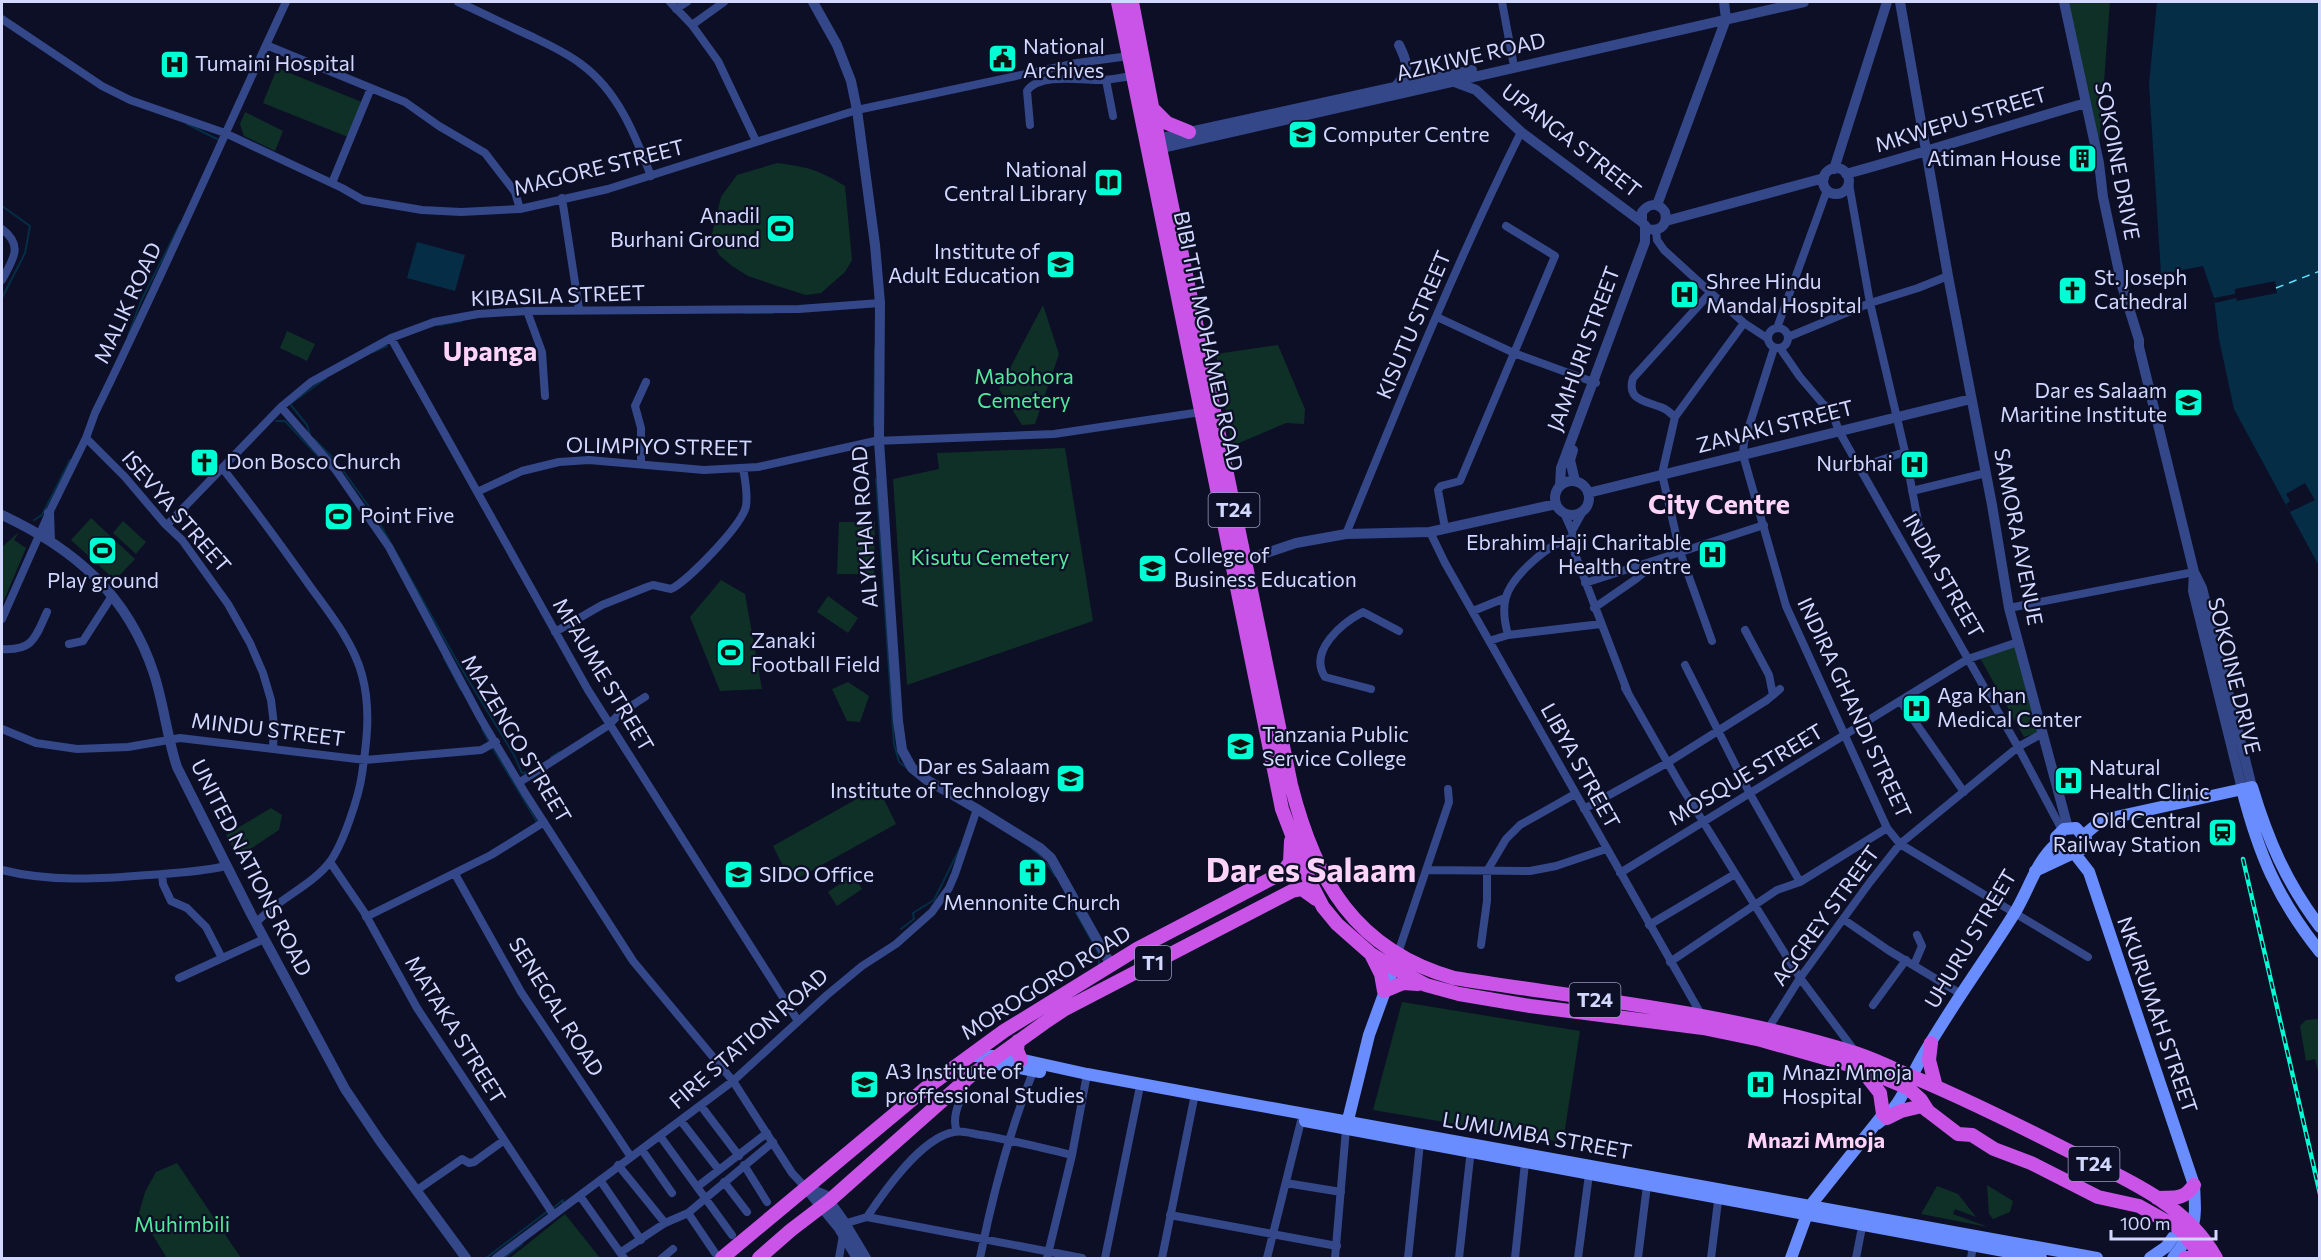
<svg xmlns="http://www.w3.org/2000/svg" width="2321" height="1260" font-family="Commissioner,sans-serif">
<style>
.green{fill:#0f3026}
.water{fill:#052e46}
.pier{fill:#0d0f26}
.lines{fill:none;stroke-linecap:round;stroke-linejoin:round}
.stream{stroke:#052e46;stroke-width:2}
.ferry{stroke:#60dfff;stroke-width:1.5;stroke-dasharray:8 6;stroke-linecap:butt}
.minor{stroke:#334789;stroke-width:8}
.tertiary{stroke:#334789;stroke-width:10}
.secondary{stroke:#698cff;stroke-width:12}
.trunk{stroke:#ca53e8;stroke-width:14}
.rail-casing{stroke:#00fdd3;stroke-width:4.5}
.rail{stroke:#0d0f26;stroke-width:2;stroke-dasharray:7;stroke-linecap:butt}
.labels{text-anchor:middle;stroke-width:4.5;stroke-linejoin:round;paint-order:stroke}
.shield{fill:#0d0f26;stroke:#979cbe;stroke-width:1.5}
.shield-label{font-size:20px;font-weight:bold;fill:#d2d8ff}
.poi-label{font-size:21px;fill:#d2d8ff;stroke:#0d0f26;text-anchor:start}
.street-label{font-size:21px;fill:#d2d8ff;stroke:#0d0f26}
.park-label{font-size:21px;fill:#53ea9c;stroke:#0d0f26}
.neighbourhood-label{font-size:22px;font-weight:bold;fill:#ffd4fb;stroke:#0d0f26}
.district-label{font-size:27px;font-weight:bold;fill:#ffd4fb;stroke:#0d0f26}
.town-label{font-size:33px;font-weight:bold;fill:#ffd4fb;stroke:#0d0f26}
</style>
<rect width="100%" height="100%" fill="#0d0f26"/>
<path class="green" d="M2067,2H2110L2099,148Z
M277,68L362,102L348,137L263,103Z
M245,112L283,131L275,151L244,136L240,124Z
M777,163C808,167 819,170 845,186L852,260L845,272L821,293L806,295L771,284L748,276L732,266L719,255L711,238L721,197L737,175Z
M1043,305L1059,354L1035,424L1022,425L999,389Z
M287,331L315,344L307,361L280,348Z
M1278,345L1305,409L1304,424L1286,423L1232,446L1216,354Z
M1065,448L1093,621L907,685L893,479L939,469L937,453Z
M91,518L135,559L115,580L71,540Z
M123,521L146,542L136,554L113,533Z
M839,522H875L874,574H837Z
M19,532L14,540L26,548L2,605V547Z
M721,580L745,594L762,689L720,691L690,617Z
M828,596L858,618L848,633L817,612Z
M2015,645L2039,732L2024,737L1980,658Z
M848,682L869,696L860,722L847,721L832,689Z
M878,787L896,824L791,882L773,846Z
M271,808L282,815L279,830L238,857L226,835Z
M853,875L862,889L837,906L828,892Z
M1402,1002L1580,1031L1563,1142L1373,1110Z
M2319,1019H2320L2319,1076L2315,1059L2306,1061L2300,1026L2306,1020Z
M177,1163L241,1258H167L139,1213L145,1192L156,1172Z
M1987,1185L2013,1201L2010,1212L1993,1219L1989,1214Z
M1937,1186L1958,1194L1976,1217L1955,1209L1953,1214L1988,1227L1921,1214Z
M565,1214L600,1258H510Z"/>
<path class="water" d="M2157,2H2319V566L2234,409L2219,339L2214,298L2203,266L2161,274L2149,84Z
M417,242L465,255L455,291L407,278Z"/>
<path class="pier" d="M2275,281L2277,293L2237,301L2236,298L2215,303L2214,298L2235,294V289Z
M2305,483L2315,500L2290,512L2286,504L2290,501L2286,494Z"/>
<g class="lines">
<path class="stream" d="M187,124L219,140
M2,206L30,226L25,253L2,298
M745,313H772
M440,325L462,321
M128,336L141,301L180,224
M373,352L387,346
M276,421H285L329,468
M874,426L875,348
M310,435L307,425L290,404L326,378
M314,439L336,461L375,515L458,663L514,755L522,773L529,772
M876,479L894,744L899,762L907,768
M34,520L42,515L70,460
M444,658L461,690
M482,729L489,742
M492,747L537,822
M551,757L559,752
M1032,849L1043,858L1055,876
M1071,904L1099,954V966
M901,929L914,919L913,913L934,900L960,848
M553,1208L563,1200V1205
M486,1258L548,1211
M504,1258L522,1244"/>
<path class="ferry" d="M2276,288L2320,271"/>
<path class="minor" d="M458,2C483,13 508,26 533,37C549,45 567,53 581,64C618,91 635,135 651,176
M670,2L692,25L718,61L756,141
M1502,2L1513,61
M676,9L687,2
M2,19L102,86L130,100L225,133L342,188L363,200L422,210L461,212L520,209L608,189L857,110L1077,63L1129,56
M692,25L724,2
M266,45L405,102L439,126L485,153L515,192L520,209
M1106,80L1113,116
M1030,125L1027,91C1039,73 1081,80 1100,80C1111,80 1122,77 1133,76
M332,183L371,88
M1849,184L1870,303L1905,452L1920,532
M562,198L579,309
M2,229C24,246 13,259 2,280
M1656,230L1657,240L1664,250L1744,323L1767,338
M527,311L542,352L545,396
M1437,317L1514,353L1596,383
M1768 338a10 10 0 1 1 20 0a10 10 0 1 1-20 0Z
M1777,328L1827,190
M1788,337L1870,303L1918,288L1948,276
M391,338L588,690L798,1021
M1774,348L1744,442L1743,455L1786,606L1887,828L1900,844L2088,957
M1780,348L1800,377L1823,404L1831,410L1839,431L1858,465L2018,747L2062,830
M281,407L335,469L389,547L481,719L525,793L633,961L733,1081L792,1173L805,1187
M1675,417C1671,414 1668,410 1663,408C1647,401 1626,401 1633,378L1711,292
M86,438L125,477L164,523L182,540L228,604L250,643L263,673L271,700L274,725L273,748
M641,464V428L635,406L646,382
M1858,465C1873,465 1890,456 1905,452
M223,469C254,508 283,548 312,589C331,615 354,644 362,675C371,708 367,741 362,774C359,796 343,845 329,863C311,886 276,900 256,923
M1912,491L1986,473
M477,492L522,471L559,462L589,460L704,470L758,467L875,441L1054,434L1201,412
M1564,513L1572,531L1575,554L1628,693
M167,525L281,407L311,382L391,338L434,322L478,314L527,311L799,309L880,303
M1445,528L1438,490L1441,486L1460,481L1555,256L1506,226
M1572,531L1583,511
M1430,532L1445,563L1702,1016
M1346,534C1401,399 1456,263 1521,132
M1585,583L1764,525
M1594,608L1636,579L1658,561
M2009,608L2194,572
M1473,611L1505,598
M2,619L49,513L86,438L95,413C162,277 222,139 286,2
M1745,630L1769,675L1773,695
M555,632L602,605L647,587L653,585L671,589C688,581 743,524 746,506C748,493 745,480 743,468
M1508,635C1505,624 1502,610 1506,597C1512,576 1550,542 1572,538
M1489,641L1508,635L1601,624
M1712,641L1680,552L1662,474L1675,417L1744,323
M69,644L83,641L112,596
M2,649C33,651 35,638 47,612
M1685,665L1750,794L1800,882
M1625,688L1681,786L1800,978L1857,1054
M1371,689L1325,677C1308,651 1342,623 1363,612L1399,631
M1901,702L1964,792
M2,729L36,743L77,749L128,747L180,738L365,760L481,750L496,742
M520,782L609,725L620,713L645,697
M1584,809L1667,763L1767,700L1780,689
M330,862L364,912L417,1008L553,1214
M2,870C49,882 100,879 148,875C175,873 200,872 226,866
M1427,870L1530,871L1556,866L1606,849
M1620,873L1968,659L2018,642
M162,874L163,884L171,901L187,908L206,927L222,958
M455,874L521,992L631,1157
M366,917L491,855L544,822
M1843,919L1888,950L1961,994
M1649,925L1735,874
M1481,945L1487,901V871L1506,839L1520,825L1575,794
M1397,956L1449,802L1448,789
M1670,962L1777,890L1800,882L1887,828
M1914,965L1922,946L1917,935
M179,978L264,939
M1873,1005L1906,960
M1766,1032L1800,978L1870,882L1900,844L2018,747L2043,733
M701,1106L739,1156
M681,1121L719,1170
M957,1131C950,1116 963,1095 968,1080
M660,1136L732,1235
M642,1150L672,1193
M618,1165L665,1223
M744,1165L767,1202
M600,1180L641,1240
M724,1182L747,1212
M1286,1183L1341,1192
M697,1187L767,1133
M420,1188L462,1159L469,1163L474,1162L503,1141
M580,1196L624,1258
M688,1213L715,1253
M1170,1215L1337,1246
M867,1217C885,1190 921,1138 954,1132C962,1130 973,1134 981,1135C1012,1140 1042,1148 1072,1155
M840,1225L867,1217L1082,1258
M621,1252L665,1223L688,1213L773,1142
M496,1258L733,1081L827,995L862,966L896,944L932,912L949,888L955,874L977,809
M662,1258L673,1249
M839,1258L843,1235
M980,1258C993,1193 1010,1129 1035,1067
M1047,1258L1072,1155L1087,1074
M1105,1258L1139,1091
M1162,1258L1195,1094
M1267,1258L1301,1121
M1335,1258L1346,1129
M1408,1258L1420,1143
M1459,1258L1471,1149
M1515,1258L1525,1163
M1578,1258L1589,1174
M1638,1258L1647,1185
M1711,1258L1719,1193
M1856,1258L1863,1222
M1971,1258L1973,1246"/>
<path class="tertiary" d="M813,2L837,45L851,81L857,110L875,245L880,303L879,441L898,721L902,750L912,768L927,780L977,809L1040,848L1051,858L1111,965
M1900,2L1948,276L1992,505L2009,608L2068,828
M2064,2L2099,163L2103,197L2122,286L2139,340V347L2194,572L2202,588L2252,787
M1452,81L1476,90L1521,132L1642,222L1648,229C1661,232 1668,224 1665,212C1658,202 1649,203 1642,212V222
M1396,86C1410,71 1408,63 1399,45
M1153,140L1472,70
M1153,150L1804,2
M1823 181a13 13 0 1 1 26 0a13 13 0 1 1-26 0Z
M1834,169L1887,2
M1846,174C1927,152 2006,126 2086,103
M1657,205L1726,19L1724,2
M1666,221L1824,178
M1573,450L1570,460L1575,481
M1555 498a17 17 0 1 1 34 0a17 17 0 1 1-34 0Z
M1560,485L1561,468L1645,242V226
M1588,493L1971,399
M49,513L50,540
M2,515C75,549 128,595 154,674C164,705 167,737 177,767L251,914L345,1089L380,1141L466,1258
M1239,562L1296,543L1346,534L1430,532L1556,504
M2194,572L2193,591L2242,789
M805,1187L825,1195L845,1223L866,1258
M805,1187L838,1227L857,1258"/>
<path class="secondary" d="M2242,789C2259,855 2277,898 2320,952
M2084,835L2102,820L2252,787C2268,840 2286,882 2320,927
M2075,854L2089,872L2194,1185C2196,1223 2197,1227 2173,1258
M2035,871L2082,849L2086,839L2076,828L2064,829L2056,837C2055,847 2059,850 2067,856
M971,1056H1005L1087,1074L1195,1094L2097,1258
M988,1062L1040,1072
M1305,1121L2041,1258
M1877,1124C1901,1108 1908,1081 1922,1057C1950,1008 1984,962 2014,914C2029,890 2035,863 2056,844
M1346,1128L1369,1035L1396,961
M1791,1258L1810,1206L1881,1117
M2150,1258L2166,1247L2184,1222"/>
<path class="trunk" d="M1118,2L1282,809L1310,882L1323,907L1337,924L1371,954L1394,968L1426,985L1459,994L1530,1006L1703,1028L1761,1040L1860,1068L1908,1088L1921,1100L1928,1111L1958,1134L1972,1135L1994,1149L2031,1163L2098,1197L2139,1206L2180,1229L2203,1258
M1132,2L1160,148L1291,785C1315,880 1355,950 1454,978C1588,999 1725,1012 1855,1053C1870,1058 1886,1065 1901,1072C1958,1095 2014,1123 2069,1151C2123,1178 2186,1203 2216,1258
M1152,108L1167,123L1189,132
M1372,956L1381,974L1384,991L1403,983L1418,984
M1018,1041L1017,1050L1021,1060
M1931,1043L1929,1060L1936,1087
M1861,1069L1880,1093L1883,1114
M1887,1118L1901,1111L1922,1106L1928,1111
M2157,1198C2174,1197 2183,1201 2194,1185
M722,1258L926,1088L1004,1031L1137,949L1282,873L1290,862L1291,841
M759,1258L791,1230L829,1201L969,1077L1044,1023L1065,1009L1292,891L1302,889L1316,899
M2185,1258H2193"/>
<defs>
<path id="rail" d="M2243,859L2320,1194"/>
</defs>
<use href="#rail" class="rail-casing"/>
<use href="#rail" class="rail"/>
</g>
<defs>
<symbol id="civic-square" viewBox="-11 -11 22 22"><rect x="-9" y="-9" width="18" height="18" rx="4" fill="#00fdd3" stroke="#0d0f26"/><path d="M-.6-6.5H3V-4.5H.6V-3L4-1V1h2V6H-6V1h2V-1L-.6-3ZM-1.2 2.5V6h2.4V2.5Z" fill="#111"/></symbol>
<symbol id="hospital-square" viewBox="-11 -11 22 22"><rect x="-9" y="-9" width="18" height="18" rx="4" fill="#00fdd3" stroke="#0d0f26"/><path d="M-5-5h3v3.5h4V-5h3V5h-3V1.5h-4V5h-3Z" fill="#111"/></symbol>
<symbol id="university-square" viewBox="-11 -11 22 22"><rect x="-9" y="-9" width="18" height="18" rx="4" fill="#00fdd3" stroke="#0d0f26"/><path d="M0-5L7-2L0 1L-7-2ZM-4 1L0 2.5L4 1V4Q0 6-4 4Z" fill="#111"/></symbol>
<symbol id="building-square" viewBox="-11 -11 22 22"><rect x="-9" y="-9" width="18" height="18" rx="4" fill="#00fdd3" stroke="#0d0f26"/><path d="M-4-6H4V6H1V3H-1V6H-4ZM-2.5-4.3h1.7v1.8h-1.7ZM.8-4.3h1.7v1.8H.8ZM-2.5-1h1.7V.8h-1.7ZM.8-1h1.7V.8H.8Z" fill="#111"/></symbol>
<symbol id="library-square" viewBox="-11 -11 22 22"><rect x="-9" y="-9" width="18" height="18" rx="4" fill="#00fdd3" stroke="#0d0f26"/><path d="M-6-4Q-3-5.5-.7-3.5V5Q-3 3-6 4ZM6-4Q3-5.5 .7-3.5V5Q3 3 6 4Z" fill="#111"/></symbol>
<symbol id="stadium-square" viewBox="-11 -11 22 22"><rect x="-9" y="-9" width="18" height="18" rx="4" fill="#00fdd3" stroke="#0d0f26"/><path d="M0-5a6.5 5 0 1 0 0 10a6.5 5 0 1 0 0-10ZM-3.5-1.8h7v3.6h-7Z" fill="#111"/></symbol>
<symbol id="church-square" viewBox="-11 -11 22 22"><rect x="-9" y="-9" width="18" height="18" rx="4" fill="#00fdd3" stroke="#0d0f26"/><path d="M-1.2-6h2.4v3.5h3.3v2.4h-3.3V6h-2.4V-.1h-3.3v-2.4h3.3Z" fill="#111"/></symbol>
<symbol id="station-square" viewBox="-11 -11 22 22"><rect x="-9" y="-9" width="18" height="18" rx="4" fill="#00fdd3" stroke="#0d0f26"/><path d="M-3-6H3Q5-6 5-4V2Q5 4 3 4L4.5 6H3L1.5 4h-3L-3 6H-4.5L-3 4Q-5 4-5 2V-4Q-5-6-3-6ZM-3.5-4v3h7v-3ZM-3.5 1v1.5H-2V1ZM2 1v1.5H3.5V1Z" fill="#111"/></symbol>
</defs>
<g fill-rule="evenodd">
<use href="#civic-square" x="986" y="42" width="33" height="33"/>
<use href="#hospital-square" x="158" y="48" width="33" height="33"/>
<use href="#university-square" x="1286" y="118" width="33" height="33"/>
<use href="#building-square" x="2066" y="142" width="33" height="33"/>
<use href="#library-square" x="1092" y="166" width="33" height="33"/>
<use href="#stadium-square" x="764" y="212" width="33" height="33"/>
<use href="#university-square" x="1044" y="248" width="33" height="33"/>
<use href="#church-square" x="2056" y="274" width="33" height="33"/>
<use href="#hospital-square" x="1668" y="278" width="33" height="33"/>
<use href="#university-square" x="2172" y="386" width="33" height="33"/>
<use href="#church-square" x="188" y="446" width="33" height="33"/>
<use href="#hospital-square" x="1898" y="448" width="33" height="33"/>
<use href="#stadium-square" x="322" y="500" width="33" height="33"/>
<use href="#stadium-square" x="86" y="534" width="33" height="33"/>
<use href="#hospital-square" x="1696" y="538" width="33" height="33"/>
<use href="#university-square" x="1136" y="552" width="33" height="33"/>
<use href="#stadium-square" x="714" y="636" width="33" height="33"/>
<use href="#hospital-square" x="1900" y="692" width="33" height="33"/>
<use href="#university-square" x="1224" y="730" width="33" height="33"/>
<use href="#university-square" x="1054" y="762" width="33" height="33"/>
<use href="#hospital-square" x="2052" y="764" width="33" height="33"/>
<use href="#station-square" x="2206" y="816" width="33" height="33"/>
<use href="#church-square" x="1016" y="856" width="33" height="33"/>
<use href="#university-square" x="722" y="858" width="33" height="33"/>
<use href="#university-square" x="848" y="1068" width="33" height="33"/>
<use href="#hospital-square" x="1744" y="1068" width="33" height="33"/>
</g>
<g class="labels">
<g class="shield">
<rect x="1208.5" y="493" width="51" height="34" rx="4.5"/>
<rect x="1135" y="946" width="36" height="34" rx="4.5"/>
<rect x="1569.5" y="983" width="51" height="34" rx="4.5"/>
<rect x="2068.5" y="1147" width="51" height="34" rx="4.5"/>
</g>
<g class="shield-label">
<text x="1234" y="517">T24</text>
<text x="1153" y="970">T1</text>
<text x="1595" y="1007">T24</text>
<text x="2094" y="1171">T24</text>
</g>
<g class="poi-label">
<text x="1023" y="54">National<tspan x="1023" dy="24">Archives</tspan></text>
<text x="195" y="71">Tumaini Hospital</text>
<text x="1323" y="142">Computer Centre</text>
<text x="2061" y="166" text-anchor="end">Atiman House</text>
<text x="1087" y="177" text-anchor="end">National<tspan x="1087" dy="24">Central Library</tspan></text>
<text x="760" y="223" text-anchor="end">Anadil<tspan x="760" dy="24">Burhani Ground</tspan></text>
<text x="1040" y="259" text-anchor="end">Institute of<tspan x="1040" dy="24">Adult Education</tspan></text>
<text x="2094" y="285">St. Joseph<tspan x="2094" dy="24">Cathedral</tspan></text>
<text x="1706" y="289">Shree Hindu<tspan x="1706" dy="24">Mandal Hospital</tspan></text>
<text x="2167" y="398" text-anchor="end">Dar es Salaam<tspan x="2167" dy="24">Maritine Institute</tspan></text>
<text x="226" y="469">Don Bosco Church</text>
<text x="1893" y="471" text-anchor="end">Nurbhai</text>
<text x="360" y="523">Point Five</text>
<text x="1691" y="550" text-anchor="end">Ebrahim Haji Charitable<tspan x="1691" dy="24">Health Centre</tspan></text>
<text x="1174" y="563">College of<tspan x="1174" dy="24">Business Education</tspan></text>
<text x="103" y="588" text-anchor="middle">Play ground</text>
<text x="751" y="648">Zanaki<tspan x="751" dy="24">Football Field</tspan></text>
<text x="1937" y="703">Aga Khan<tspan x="1937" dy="24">Medical Center</tspan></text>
<text x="1262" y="742">Tanzania Public<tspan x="1262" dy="24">Service College</tspan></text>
<text x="1050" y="774" text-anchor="end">Dar es Salaam<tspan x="1050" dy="24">Institute of Technology</tspan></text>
<text x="2089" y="775">Natural<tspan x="2089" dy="24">Health Clinic</tspan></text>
<text x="2201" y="828" text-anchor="end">Old Central<tspan x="2201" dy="24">Railway Station</tspan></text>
<text x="759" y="882">SIDO Office</text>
<text x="1032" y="910" text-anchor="middle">Mennonite Church</text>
<text x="885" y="1079">A3 Institute of<tspan x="885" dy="24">proffessional Studies</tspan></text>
<text x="1782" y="1080">Mnazi Mmoja<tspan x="1782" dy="24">Hospital</tspan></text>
</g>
<g class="street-label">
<text transform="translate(1471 57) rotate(-13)" y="7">AZIKIWE ROAD</text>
<text transform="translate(1961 120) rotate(-17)" y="7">MKWEPU STREET</text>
<text transform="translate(1571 141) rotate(38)" y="7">UPANGA STREET</text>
<text transform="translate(2117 161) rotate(79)" y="7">SOKOINE DRIVE</text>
<text transform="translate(599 168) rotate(-14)" y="7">MAGORE STREET</text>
<text transform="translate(558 296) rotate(-2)" y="7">KIBASILA STREET</text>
<text transform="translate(128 303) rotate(-65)" y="7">MALIK ROAD</text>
<text transform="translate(1414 325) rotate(-67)" y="7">KISUTU STREET</text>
<text transform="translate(1208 341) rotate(78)" y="7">BIBI TITI MOHAMED ROAD</text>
<text transform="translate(1584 349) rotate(-70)" y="7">JAMHURI STREET</text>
<text transform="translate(1775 427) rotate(-14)" y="7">ZANAKI STREET</text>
<text transform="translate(659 447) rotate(1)" y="7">OLIMPIYO STREET</text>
<text transform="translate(176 512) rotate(49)" y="7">ISEVYA STREET</text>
<text transform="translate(865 527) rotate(-94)" y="7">ALYKHAN ROAD</text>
<text transform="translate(2018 537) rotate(79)" y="7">SAMORA AVENUE</text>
<text transform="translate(1943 576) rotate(60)" y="7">INDIA STREET</text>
<text transform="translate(603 675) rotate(59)" y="7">MFAUME STREET</text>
<text transform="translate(2234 676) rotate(76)" y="7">SOKOINE DRIVE</text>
<text transform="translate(1854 708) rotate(65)" y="7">INDIRA GHANDI STREET</text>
<text transform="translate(268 730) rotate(7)" y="7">MINDU STREET</text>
<text transform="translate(516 739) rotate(59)" y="7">MAZENGO STREET</text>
<text transform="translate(1580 766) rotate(61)" y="7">LIBYA STREET</text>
<text transform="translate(1746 775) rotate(-31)" y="7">MOSQUE STREET</text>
<text transform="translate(251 868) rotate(63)" y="7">UNITED NATIONS ROAD</text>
<text transform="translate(1826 916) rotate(-54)" y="7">AGGREY STREET</text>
<text transform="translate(1971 939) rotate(-59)" y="7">UHURU STREET</text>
<text transform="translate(1046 983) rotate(-32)" y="7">MOROGORO ROAD</text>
<text transform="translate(556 1007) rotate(58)" y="7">SENEGAL ROAD</text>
<text transform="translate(2157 1015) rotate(71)" y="7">NKURUMAH STREET</text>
<text transform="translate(455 1030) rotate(58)" y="7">MATAKA STREET</text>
<text transform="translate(749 1039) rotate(-41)" y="7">FIRE STATION ROAD</text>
<text transform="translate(1537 1136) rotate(10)" y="7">LUMUMBA STREET</text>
</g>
<g class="park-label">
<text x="1024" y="384">Mabohora<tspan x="1024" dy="24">Cemetery</tspan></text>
<text x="990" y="565">Kisutu Cemetery</text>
<text x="182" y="1232">Muhimbili</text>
</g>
<g class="neighbourhood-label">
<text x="1816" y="1148">Mnazi Mmoja</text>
</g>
<g class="district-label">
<text x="490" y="361">Upanga</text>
<text x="1719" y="514">City Centre</text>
</g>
<g class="town-label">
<text x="1311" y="882">Dar es Salaam</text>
</g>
</g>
<rect width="2321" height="1260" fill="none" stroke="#d2d8ff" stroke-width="6"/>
<path d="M2111 1230v9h105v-9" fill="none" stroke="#d2d8ff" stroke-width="3"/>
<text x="2120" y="1230" font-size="18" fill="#d2d8ff" stroke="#0d0f26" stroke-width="4.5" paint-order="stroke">100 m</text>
</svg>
